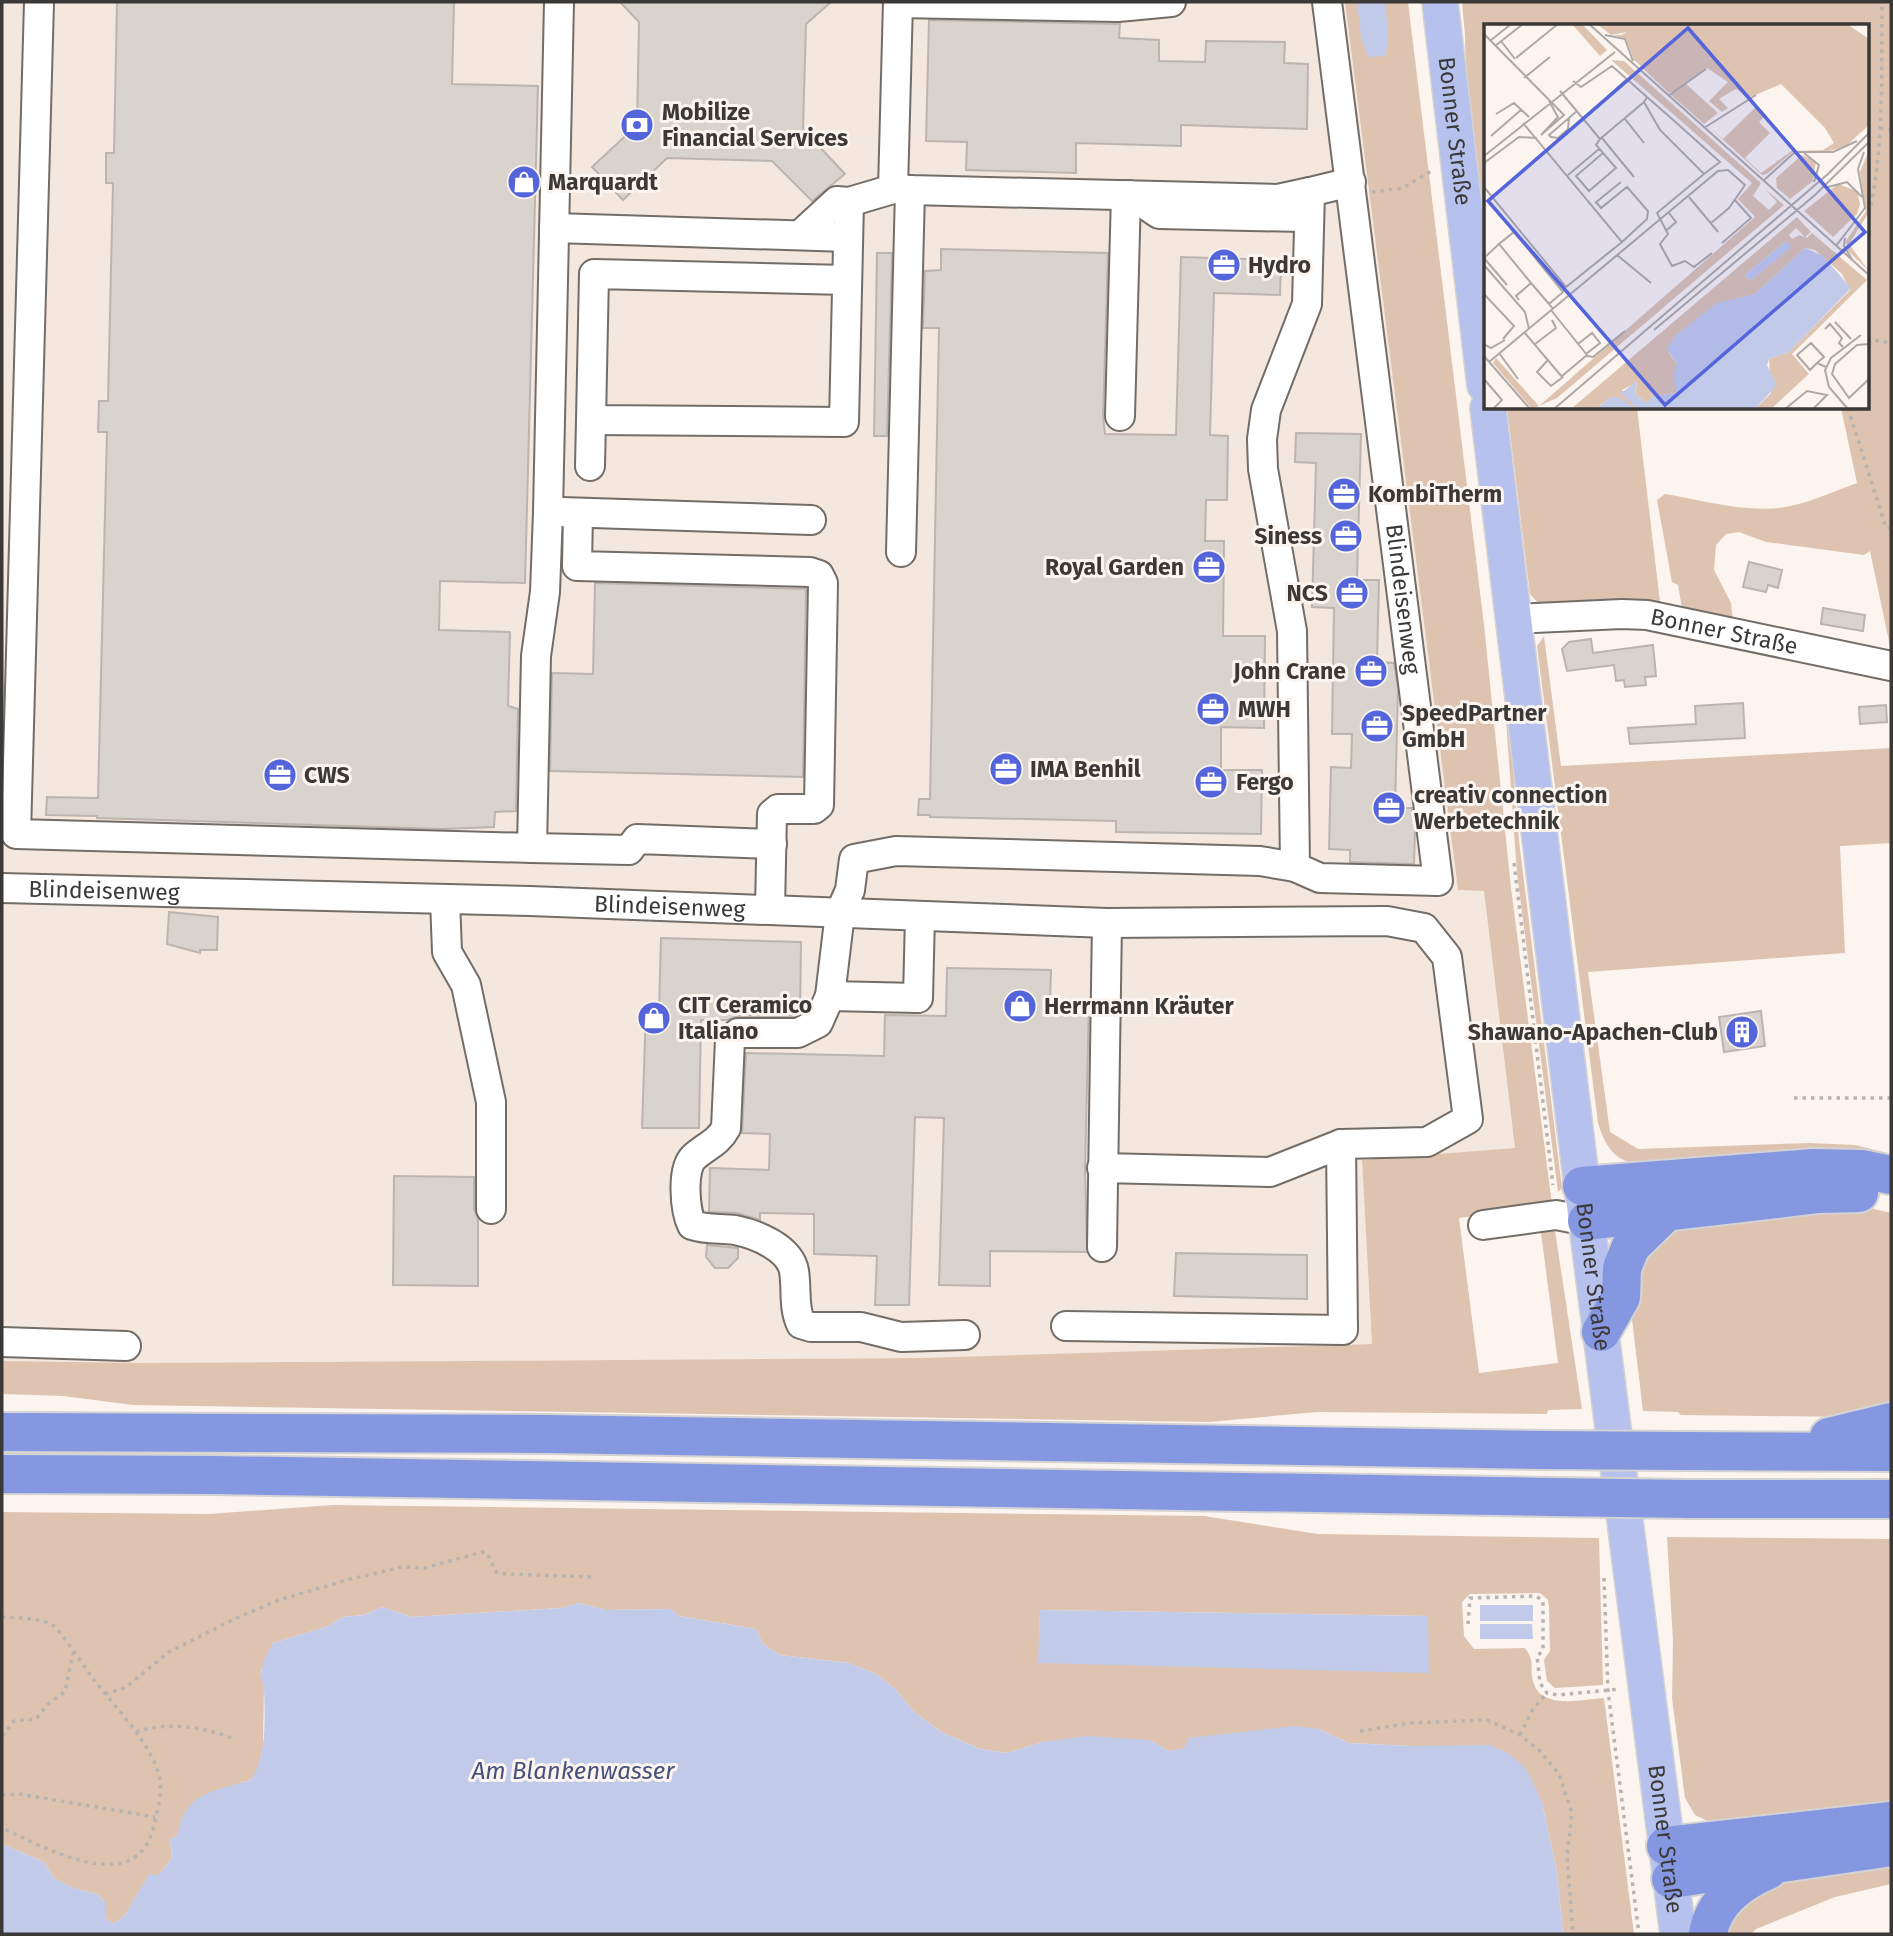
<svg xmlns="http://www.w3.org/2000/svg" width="1893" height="1936" font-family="'Fira Sans',sans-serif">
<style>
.built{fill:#f4e7dd}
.green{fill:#dec4b0;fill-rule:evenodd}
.water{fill:#c2caea}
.building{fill:#d9d3cd;stroke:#bbb4af;stroke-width:2}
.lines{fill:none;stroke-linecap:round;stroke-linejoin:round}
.minor-casing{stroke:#736d68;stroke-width:32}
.major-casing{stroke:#d4d3d3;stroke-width:38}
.highway-casing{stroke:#d4d3d3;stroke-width:42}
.path{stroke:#b9b3af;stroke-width:3.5;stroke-dasharray:3.5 5;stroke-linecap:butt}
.minor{stroke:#fff;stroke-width:28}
.major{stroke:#b6c1ed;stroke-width:35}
.highway{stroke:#8697e1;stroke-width:38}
.highway-bridge-casing{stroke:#d4d3d3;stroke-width:42;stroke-linecap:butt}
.highway-bridge{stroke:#8697e1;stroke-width:38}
.labels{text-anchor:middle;stroke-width:6;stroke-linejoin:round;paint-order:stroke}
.poi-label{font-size:23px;font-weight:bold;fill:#3b3937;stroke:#fbf4ef;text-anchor:start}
.street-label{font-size:23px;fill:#3b3937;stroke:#fbf4ef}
.water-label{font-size:24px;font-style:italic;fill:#47517e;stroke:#fbf4ef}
.inset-road{fill:none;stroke:#aea9a5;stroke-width:2}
.view{fill:#5464db;fill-opacity:0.15;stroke:#5464db;stroke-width:3.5}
.inset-edge{fill:none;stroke:#3b3937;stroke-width:3.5}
</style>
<rect width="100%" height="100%" fill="#fbf4ef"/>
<path class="built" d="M2,2H1345L1458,890L1484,891L1515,1149L1362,1160L1372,1344L921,1358L142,1363L2,1361Z"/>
<path class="green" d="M1345,2H1408L1484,625L1511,888L1552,1204L1549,1207L1459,1218L1479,1373L1558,1363L1540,1225L1554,1224L1582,1409L1548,1410L1547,1414L1317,1412L1209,1422L133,1405L63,1396L2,1394V1361L142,1363L921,1358L1372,1344L1362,1160L1515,1148L1484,891L1458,890Z
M1462,2H1891V651L1870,551L1864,555L1766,542L1739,532L1726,534L1716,545L1714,570L1731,603L1733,621L1683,613L1678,585L1672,582L1657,500L1665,494C1701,500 1742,512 1779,508C1805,505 1832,492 1857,483L1841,408H1867V26H1485V243L1466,78L1465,35Z
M1507,408H1637L1660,602L1540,605L1530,594Z
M1502,628L1519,841L1562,1188L1558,1192L1517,873L1503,678L1496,629Z
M1544,636L1561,766L1891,748V843L1840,846L1845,953L1588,972L1610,1132L1638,1149L1810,1143L1855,1145L1891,1154V1166L1637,1164C1613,1160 1605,1145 1598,1123L1537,646Z
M1849,1203L1891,1213V1414L1854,1417L1681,1415L1678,1412L1643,1411L1628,1286L1655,1233Z
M333,1505L1204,1516L1318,1534L1599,1538L1603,1685L1555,1688L1547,1681L1544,1660L1550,1651L1549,1607L1548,1600L1540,1593L1470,1594L1462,1602L1464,1636L1474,1649L1525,1648C1537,1664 1528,1670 1534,1684C1543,1710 1584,1699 1604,1698L1634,1934H1563L1557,1873L1542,1802L1410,1746L1349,1743L1319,1729L1168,1751L1150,1740L1042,1742L1007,1753L980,1749L941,1732L913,1711L895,1689L876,1674L849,1663L780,1655L763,1644L756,1629L679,1616L671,1609L606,1610L579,1603L561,1608L412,1617L382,1607L364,1615L343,1617L326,1627L273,1643L261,1671L264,1687L263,1747L258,1769L251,1780C218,1790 183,1796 178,1836L170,1839L172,1858L159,1875H149L125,1915L114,1924L105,1918V1902L97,1894L73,1888L54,1878L44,1862L2,1844V1512L209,1514ZM1040,1610L1427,1616L1039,1663Z
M1667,1537L1891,1539V1808L1714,1824L1695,1815L1685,1798L1672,1698L1673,1642Z
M1891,1861V1884L1835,1897L1756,1929L1751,1934H1718C1743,1878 1838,1871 1891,1861Z"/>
<path class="water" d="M1357,2H1385L1388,33L1386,56L1368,57L1361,37Z
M579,1603L606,1610L671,1609L679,1616L756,1629L763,1644L780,1655L849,1663L876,1674L895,1689L913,1711L941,1732L980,1749L1007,1753L1042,1742L1087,1736L1150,1740L1168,1751L1184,1748L1189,1738L1295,1726L1319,1729L1349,1743L1410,1746L1491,1745L1511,1755L1527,1770L1542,1802L1557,1873L1563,1934H2V1844L44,1862L54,1878L73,1888L97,1894L105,1902V1918L114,1924L125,1915L149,1874L159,1875L172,1858L170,1839L178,1836C183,1792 215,1791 251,1780C267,1755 265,1719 264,1689C263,1682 260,1675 262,1668C264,1659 268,1651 273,1643L326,1627L343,1617L364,1615L382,1607L412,1617L561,1608Z
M1480,1605H1533V1621H1480Z
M1040,1610L1428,1616L1429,1673L1038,1663Z
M1480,1624H1532L1533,1639H1480Z"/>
<path class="building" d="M117,2H454L452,84L538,86L525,583L440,581L439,630L510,632L508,706L518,709L516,811L495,812L494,827L442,829L97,818V816L46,815L47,797L98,798L107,432H98L99,401H108L113,183H106V153H114Z
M620,2H831L806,24L803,129L845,174L812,201L772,161L667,158L623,200L592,167L637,125L639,22Z
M929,20L1120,24L1119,38L1159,40V61L1205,62L1206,41L1285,42L1284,63L1308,64L1307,129L1181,125V146L1076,143V173L966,170L967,142L926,141Z
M941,249L1108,253L1103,416L1105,434L1176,435L1181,257L1281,260L1280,295L1214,293L1210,435L1228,436L1227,500H1206L1205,541H1224L1223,636H1265L1264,728L1221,727V770H1262L1261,834L1116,832V821L930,817V815H918L919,799H930L939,328H923L925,271L941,270Z
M877,253H892L887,436H874Z
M1296,433L1361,434L1357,580H1379L1377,662L1394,663L1398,688L1395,808H1412L1415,831L1414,864L1350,862V850L1329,849L1331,767L1351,768L1352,734H1332L1334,608L1312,607L1316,463L1295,462Z
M1749,562L1782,570L1778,588L1768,585L1766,592L1743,587Z
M595,583L806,589L803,777L550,771L552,673L593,674Z
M1823,608L1865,615L1863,631L1821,624Z
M1591,639L1593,653L1653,645L1656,676L1645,677L1646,685L1625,687L1624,680L1616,681L1614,665L1567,671L1562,649L1569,642Z
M1743,703L1745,738L1630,744L1628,728L1696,724L1695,706Z
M1886,705L1887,722L1860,724L1859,707Z
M169,912L218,917L217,950H200V953L167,944Z
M661,938L801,942L800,1014L794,1016H738L727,1020H701L699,1128H642L646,1011H659Z
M947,968L1051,970L1050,1003H1089L1085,1168L1087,1252L990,1251V1286L939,1285L944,1118L915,1117L909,1305H875L877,1256L814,1254V1214L760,1213V1220L737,1213L709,1212L710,1168L769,1170L770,1134L742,1133L746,1053L884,1056L885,1015L946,1016Z
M1761,1011L1765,1046L1724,1052L1719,1017Z
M394,1176L474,1177V1209L478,1219V1286L393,1285Z
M707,1245L738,1248V1258L728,1268H715L706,1257Z
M1176,1253L1307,1255V1299L1174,1296Z"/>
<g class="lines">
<defs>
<g id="minor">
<path d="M39,2L16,834L532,848L536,656L545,592L548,512L559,2"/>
<path id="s1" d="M1327,2C1366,294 1402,587 1438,881L1320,878L1295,867L1292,631L1263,469L1262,439L1266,410L1307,304L1310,192L1351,182"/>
<path d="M898,3L1118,7L1171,2"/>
<path d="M893,189L898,2"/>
<path d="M554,228L848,237"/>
<path d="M800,235L837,201L849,202"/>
<path d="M847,280L594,274L591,420L844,422L849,202L893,189L910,190L1278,199L1310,192L1301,217L1159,214L1131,195"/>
<path d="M1120,416L1126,195"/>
<path d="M590,466L591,420"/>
<path d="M561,512L811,520"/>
<path d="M578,513L577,566L810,572L819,575L823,583L819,805L814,809H778L772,814L770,909"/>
<path d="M901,552L910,190"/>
<path id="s2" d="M1514,619L1622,614L1647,615L1891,666"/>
<path d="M532,848L629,850L637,839L772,844"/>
<path id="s3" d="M2,888L530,901L1107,923L1387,921L1424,928L1447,957L1468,1119L1427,1142L1341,1144L1270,1172L1102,1168"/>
<path d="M445,899L447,952L466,985L491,1102V1209"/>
<path d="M830,996L918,998L920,916"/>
<path d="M1483,1225L1556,1215L1587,1221"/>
<path d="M1102,1247L1107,923"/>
<path d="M1066,1326L1343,1330L1341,1144"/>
<path d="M965,1335L901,1337L861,1327H811L801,1324C793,1307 797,1289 794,1271C790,1248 756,1234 735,1230C720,1228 707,1230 692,1225C685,1211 681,1169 694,1157C706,1146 718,1143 726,1128L730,1040L738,1033H798L818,1023L830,996L840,913L850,890L854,859L896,851L1260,861L1295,867"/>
<path d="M2,1342L126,1346"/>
</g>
<g id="major">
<path id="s4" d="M1440,2L1485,385"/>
<path id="s5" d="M1488,408L1582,1186L1678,1934"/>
</g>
<path id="highway" d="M1582,1186L1813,1168L1861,1169L1891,1175
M1587,1221L1819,1194L1859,1193
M1601,1332L1621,1297L1622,1268L1631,1246L1665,1213
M2,1432L549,1434L1545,1450
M1829,1437L1891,1422
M1684,1451L1891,1452
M2,1474L216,1475L1552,1497
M1690,1499H1891
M1666,1846L1891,1821
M1671,1879L1891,1847
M1708,1934C1713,1902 1740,1882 1768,1870"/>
</defs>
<use href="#minor" class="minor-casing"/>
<use href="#major" class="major-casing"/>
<use href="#highway" class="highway-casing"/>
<path class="path" d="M1880,128L1891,130
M1372,192L1403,188L1433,170
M1867,222C1885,151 1881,75 1882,2
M1867,339L1891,343
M1848,408L1886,528H1891
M1514,863L1553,1185
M1794,1098H1891
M1604,1578L1608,1691L1639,1934
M2,1617C18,1618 39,1617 54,1626C60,1630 87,1671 95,1681C115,1707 148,1740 158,1772C164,1788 158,1809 154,1825C138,1901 44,1847 2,1828
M1468,1624L1470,1598L1536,1596L1543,1601V1651L1537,1656L1540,1683L1547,1693L1558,1695L1620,1689
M105,1694L125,1688L169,1652L232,1620L279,1600L347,1580L402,1567L425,1568L482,1552L487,1553L496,1572L506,1574L592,1577
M1360,1731L1411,1723L1487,1720L1520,1735L1540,1751L1559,1774L1572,1813L1567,1856L1573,1934
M136,1732C167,1721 205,1727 234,1739
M1520,1735L1533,1709L1547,1693
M2,1736L14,1721L36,1719L48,1704L65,1692L73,1653
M2,1795L19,1794L155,1817"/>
<use href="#minor" class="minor"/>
<use href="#major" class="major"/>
<use href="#highway" class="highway"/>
<defs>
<path id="highway-bridge" d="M1545,1450L1684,1451
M1552,1497L1690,1499"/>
</defs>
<use href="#highway-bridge" class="highway-bridge-casing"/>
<use href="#highway-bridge" class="highway-bridge"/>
</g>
<defs>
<symbol id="bank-disc" viewBox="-11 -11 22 22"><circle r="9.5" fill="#5464db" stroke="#fbf4ef"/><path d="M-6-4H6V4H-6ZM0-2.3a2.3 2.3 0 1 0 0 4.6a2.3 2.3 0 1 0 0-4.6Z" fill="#fff"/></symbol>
<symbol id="shop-disc" viewBox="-11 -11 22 22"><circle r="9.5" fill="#5464db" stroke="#fbf4ef"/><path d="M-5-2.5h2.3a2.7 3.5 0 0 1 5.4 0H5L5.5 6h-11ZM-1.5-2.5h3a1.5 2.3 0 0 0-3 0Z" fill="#fff"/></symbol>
<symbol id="office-disc" viewBox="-11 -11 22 22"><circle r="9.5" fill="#5464db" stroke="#fbf4ef"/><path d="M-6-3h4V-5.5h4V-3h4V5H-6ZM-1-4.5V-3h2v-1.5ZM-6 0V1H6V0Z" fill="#fff"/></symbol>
<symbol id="building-disc" viewBox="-11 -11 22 22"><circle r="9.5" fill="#5464db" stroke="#fbf4ef"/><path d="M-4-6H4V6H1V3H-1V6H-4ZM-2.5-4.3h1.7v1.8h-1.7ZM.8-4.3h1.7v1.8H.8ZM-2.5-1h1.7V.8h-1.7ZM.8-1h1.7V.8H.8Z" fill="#fff"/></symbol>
</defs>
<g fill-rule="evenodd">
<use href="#bank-disc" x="618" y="106" width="38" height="38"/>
<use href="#shop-disc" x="505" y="163" width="38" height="38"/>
<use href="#office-disc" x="1205" y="246" width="38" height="38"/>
<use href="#office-disc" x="1325" y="475" width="38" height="38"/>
<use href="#office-disc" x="1327" y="517" width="38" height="38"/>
<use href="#office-disc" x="1190" y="548" width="38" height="38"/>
<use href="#office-disc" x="1333" y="574" width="38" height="38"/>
<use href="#office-disc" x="1352" y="652" width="38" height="38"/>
<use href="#office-disc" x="1194" y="690" width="38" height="38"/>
<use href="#office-disc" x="1358" y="707" width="38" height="38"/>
<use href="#office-disc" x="987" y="750" width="38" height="38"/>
<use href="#office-disc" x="261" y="756" width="38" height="38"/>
<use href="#office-disc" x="1192" y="763" width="38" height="38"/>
<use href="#office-disc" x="1370" y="789" width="38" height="38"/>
<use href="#shop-disc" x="1001" y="987" width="38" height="38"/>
<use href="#shop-disc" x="635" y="999" width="38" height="38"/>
<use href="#building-disc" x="1723" y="1013" width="38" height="38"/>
</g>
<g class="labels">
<g class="poi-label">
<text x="662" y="120">Mobilize<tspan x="662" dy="26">Financial Services</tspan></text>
<text x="548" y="190">Marquardt</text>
<text x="1248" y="273">Hydro</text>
<text x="1368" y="502">KombiTherm</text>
<text x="1322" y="544" text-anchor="end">Siness</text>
<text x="1184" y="575" text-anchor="end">Royal Garden</text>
<text x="1328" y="601" text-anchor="end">NCS</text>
<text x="1346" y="679" text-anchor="end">John Crane</text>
<text x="1238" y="717">MWH</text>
<text x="1402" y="721">SpeedPartner<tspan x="1402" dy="26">GmbH</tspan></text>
<text x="1030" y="777">IMA Benhil</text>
<text x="304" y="783">CWS</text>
<text x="1236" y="790">Fergo</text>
<text x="1414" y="803">creativ connection<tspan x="1414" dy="26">Werbetechnik</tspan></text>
<text x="678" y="1013">CIT Ceramico<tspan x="678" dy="26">Italiano</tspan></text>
<text x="1044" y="1014">Herrmann Kräuter</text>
<text x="1718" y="1040" text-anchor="end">Shawano-Apachen-Club</text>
</g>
<g class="street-label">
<text dy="8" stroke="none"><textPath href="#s4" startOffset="130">Bonner Straße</textPath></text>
<text dy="8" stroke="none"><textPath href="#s1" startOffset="602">Blindeisenweg</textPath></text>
<text dy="8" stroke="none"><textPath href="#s2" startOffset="212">Bonner Straße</textPath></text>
<text dy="8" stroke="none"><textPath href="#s3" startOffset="102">Blindeisenweg</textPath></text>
<text dy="8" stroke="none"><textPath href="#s3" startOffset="668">Blindeisenweg</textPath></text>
<text dy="8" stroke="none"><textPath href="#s5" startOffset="875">Bonner Straße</textPath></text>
<text dy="8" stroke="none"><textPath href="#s5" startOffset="1442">Bonner Straße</textPath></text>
</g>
<g class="water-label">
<text x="573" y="1779">Am Blankenwasser</text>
</g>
</g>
<g transform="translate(1484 24)">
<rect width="385" height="385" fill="#fbf4ef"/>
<path d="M88,0H98L123,26L116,32ZM113,0H363L385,15V101L362,122L345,127L311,126L283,150L278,151L225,103L239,115L273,82L282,91L275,98L286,109L261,134L277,149L309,126H339L350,119L341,104L297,60L264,74L252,65L235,75L244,84L238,88L225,77L244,58L223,44L201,59L234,89L220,100L187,71L189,67L185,69L150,36L142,15L129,11H137L143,8L127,11ZM127,36L140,37L277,159L269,172L285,186L293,178L280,164L300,181L73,374L48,385L9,339L12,334L55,382L271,193L254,175L268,159ZM385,126V188L365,220L385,247L364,227L362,217L382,187L376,148ZM318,131L332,137L329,157L306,175L293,164L292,154ZM354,160L373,167L376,180L373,190L349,213L320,187ZM313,193L327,208L321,213L312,204L305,211L308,215L315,211L323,214L328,209L383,256L308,330L325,350L287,385H271L287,369L285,335L305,328L366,266L358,250L331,226L321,224L271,270L233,280L192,311L185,329L193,340L192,369L169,372L163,379L151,370L153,358L138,366L153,385L127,373L112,385H87ZM302,217L307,223L266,257L261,251Z" fill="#dec4b0" fill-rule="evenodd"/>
<path d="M302,217L308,223L266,257L261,251ZM321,224L339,232L367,264L305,328L285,335L283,341L293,361L271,385H153L137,369L153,357L151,370L163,379L169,372L192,369L189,350L193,340L183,325L192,311L233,279L271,270ZM127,373L137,374L151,385H112Z" fill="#c2caea"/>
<path class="inset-road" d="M105,0L385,251M0,10L80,91L57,111L74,93L65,77M121,11L141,15L149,37M6,17L27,0M17,17L31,35M11,22L39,0M32,34L74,0M40,54L66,33M89,57L97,63L128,42L163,73L187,94L236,138L220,150L176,106L160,78L163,73M76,67L116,115M184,72L222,45M12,90L30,79L45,93M85,94L84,105L74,114L67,113L65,111L93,87M99,95L143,55M141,95L160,119M220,104L272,71M7,112L38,85M118,114L150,153M119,129L92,152L105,167L132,144L112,121L116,115L160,78L141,94M320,129L335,141L330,158M0,132L131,28M0,139L35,113L53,114M220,150L173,189L184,210L176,220L188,242L201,237L210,243L228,229M84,151L115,125M279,157L311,128H349L373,117M0,163L82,263L138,218L39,99M344,163L363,158L378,173M205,173L234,208M112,178L117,184L143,163L164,187L163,195L138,218M111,179L137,158M183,206L192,198L185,189M361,214L360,222L369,237M238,219L267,194L250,175M15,220L0,234L23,261M352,222L381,184L374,145L380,128M133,231L167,259M0,241L41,288L45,305M0,270L30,302L19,315M35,276L32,272L47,259M65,280L79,268L30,208L15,220L47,259L65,280L69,285M67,286L103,331L78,352M351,298L367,315M341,305L346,300L358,314L355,319L359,323M170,306L331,171L385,118M40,308L79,354M0,320L7,324L21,316M51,320L72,304L68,296M94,320L108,309L116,319L102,330M385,320L373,321L351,340L348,350L365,374L385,355M15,329L34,355M0,332L46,385M103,332L109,333L141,307M64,336L53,348L67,362L79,353M5,338L234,147L244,146L261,161L245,184L227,199M333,339L326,346L313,331L327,319L340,333L333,339L342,343M0,355L18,376L9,385M70,385L344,150L385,109M301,385L323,367L343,371L329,385M364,385L345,363L341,346L347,334L377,311"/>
<path class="view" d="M204,4L381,208L181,381L4,177Z"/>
<rect width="385" height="385" class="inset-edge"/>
</g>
<rect width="1893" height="1936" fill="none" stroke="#3b3937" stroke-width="7"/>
</svg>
